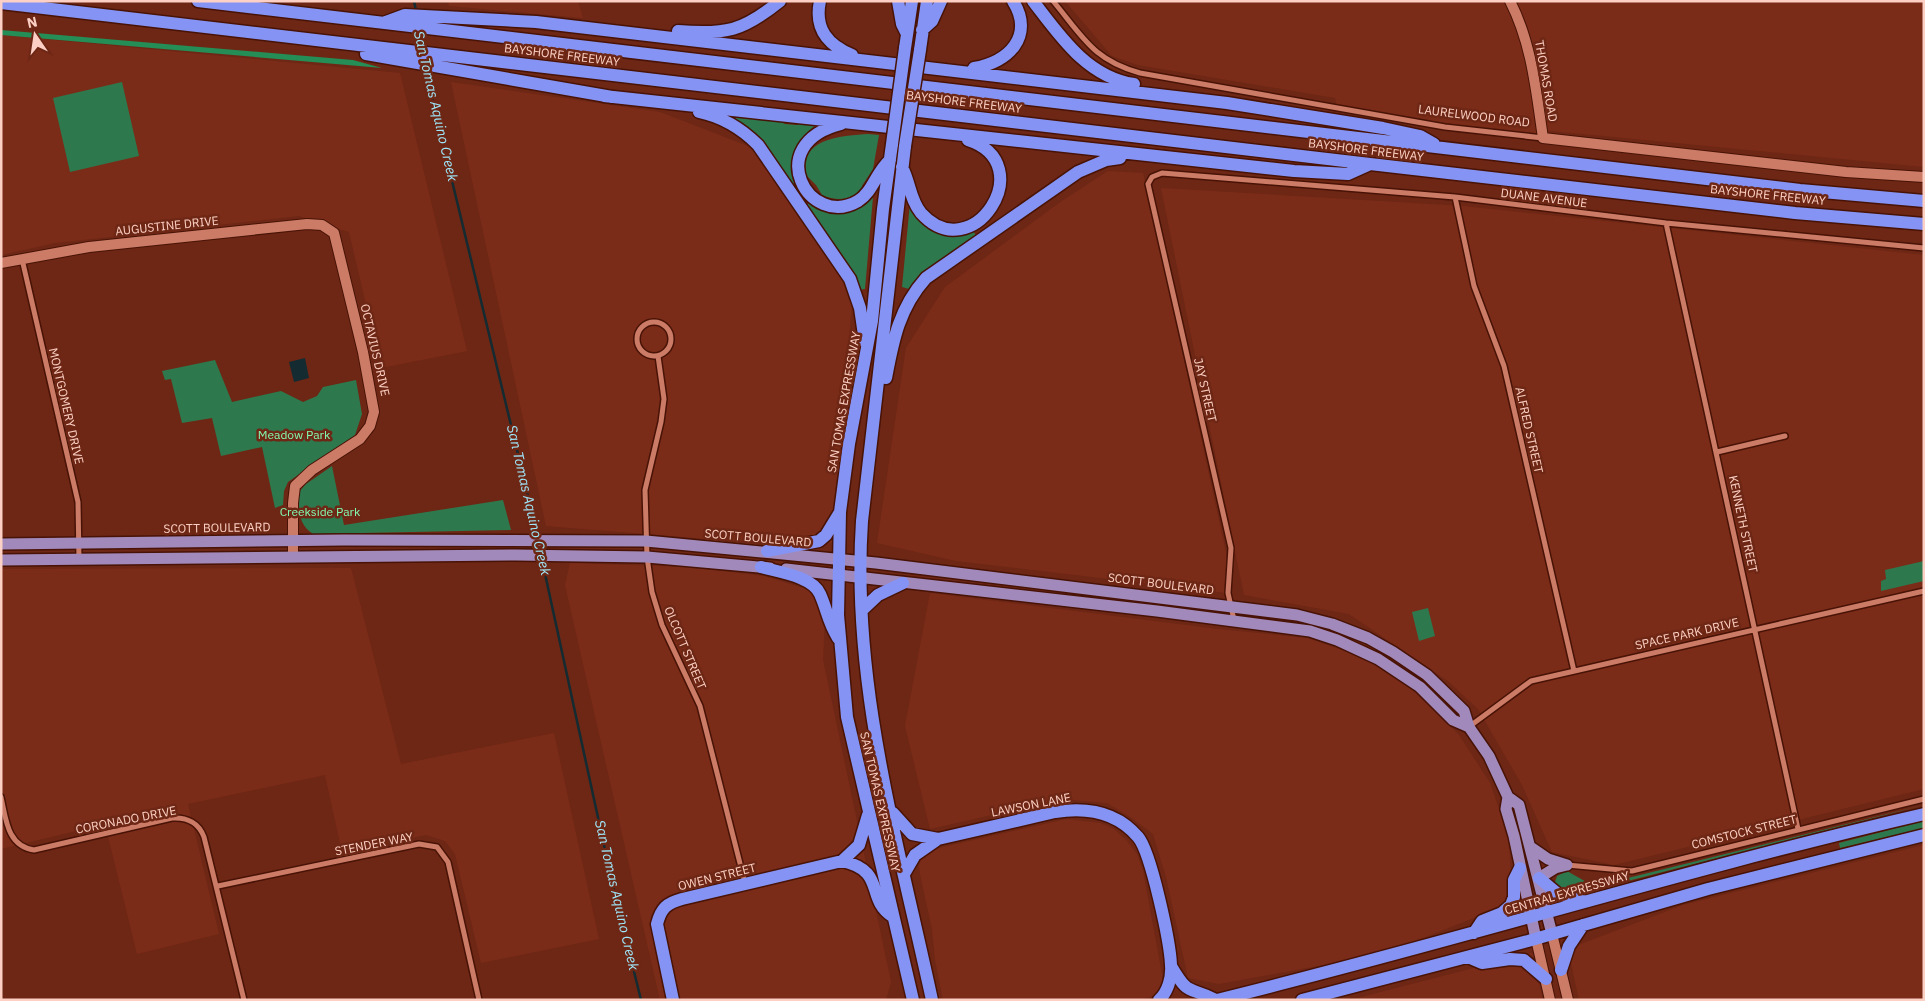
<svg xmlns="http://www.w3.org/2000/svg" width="1925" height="1001" font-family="'IBM Plex Sans',sans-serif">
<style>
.built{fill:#7b2c18}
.green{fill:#2e784e}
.forest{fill:#258d56}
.water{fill:#132b31}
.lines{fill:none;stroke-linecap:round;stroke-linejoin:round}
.stream{stroke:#132b31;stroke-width:2.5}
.street-casing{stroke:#481306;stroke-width:8}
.secondary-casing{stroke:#481306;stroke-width:12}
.primary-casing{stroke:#481306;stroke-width:14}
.highway-casing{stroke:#481306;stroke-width:15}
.street{stroke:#cb7b66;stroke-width:5}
.secondary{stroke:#cb7b66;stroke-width:10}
.primary{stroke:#a18abb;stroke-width:11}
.highway{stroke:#8594f4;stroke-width:12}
.highway-bridge-casing{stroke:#481306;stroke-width:15;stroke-linecap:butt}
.highway-bridge{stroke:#8594f4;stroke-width:12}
.labels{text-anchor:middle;stroke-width:5;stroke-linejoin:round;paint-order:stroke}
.street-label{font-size:12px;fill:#fcd0c4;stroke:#6e2715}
.park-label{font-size:12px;fill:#82fbb2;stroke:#6e2715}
.water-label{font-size:14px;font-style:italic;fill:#9ee6f8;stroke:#6e2715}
</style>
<rect width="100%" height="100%" fill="#6e2715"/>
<path class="built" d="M448,1H578L583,18L449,6Z
M1065,1H1924V167L1542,130L1543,138L1445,127L1337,108L1335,98L1138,65L1112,56Z
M1,35L400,73L467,351L381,368L349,232L299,216L55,243L1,255Z
M451,82L660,112L753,148L853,289L833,543L733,541L546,526Z
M1108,171L1143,173L1230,571L1227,593L956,561L877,543L906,348L945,287L1059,203Z
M1161,188L1463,206L1924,255V789L1614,865L1552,852L1522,785L1478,709L1448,681L1349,614L1244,595Z
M570,563L687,567L764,576L826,595L823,660L891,982L886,1000H660L565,585Z
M351,568L401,764L554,733L599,939L481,963L455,854L445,841L426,835L342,852L325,775L188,804L219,934L137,954L105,824L1,849V569Z
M930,593L1218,629L1307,638L1357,655L1402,680L1459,735L1490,783L1509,838L1512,903L1405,945L1329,964L1219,984L1188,978L1166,877L1153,834L1132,818L1107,803L1062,799L930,829L905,726Z
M1067,819L1100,823L1114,829L1127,841L1137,854L1143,871L1163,980L1159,991L1151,997L1137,1000H943L935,960L932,929L920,874L919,866L923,855L930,850Z
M1924,845V1000H1579L1568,949L1683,905Z
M1532,953L1543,1000H1350Z"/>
<path class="green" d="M122,82L139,156L70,172L53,98Z
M731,113L776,119L785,124L797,125L804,122L818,124C798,136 789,161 796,183L791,184L729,121Z
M868,134L879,135L873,169L862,186L864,188C851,200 838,202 822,195L816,185L806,175C799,138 841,136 868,134Z
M873,197L865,289L858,290L805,209L809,202C824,213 846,216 862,207C866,204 871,199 873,197Z
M910,203L919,217L972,230L976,235L933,266L909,289L902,287Z
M215,360L232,402L281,391L303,402L317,396L323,387L356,380L362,414L355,435L288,482L284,491L283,505L275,508L262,447L221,456L212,418L182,423L171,379L165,380L162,371Z
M332,466L344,525L503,500L511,530L313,534C298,524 299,511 298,493L306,484Z
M1924,561V581L1881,591V581L1886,579L1885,570Z
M1428,608L1435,636L1419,641L1412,612Z
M1924,805L1608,886L1562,892L1555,882L1557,876L1567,871L1590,884L1628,878Z
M1924,821V828L1840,848L1839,843Z"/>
<path class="forest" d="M1,30L353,60L382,68L1,35Z"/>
<path class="water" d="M305,358L309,378L294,382L289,362Z"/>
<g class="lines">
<path class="stream" d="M414,1L416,11
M419,32L422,48
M425,69L538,537
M542,560L612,882L641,1000"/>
<defs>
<path id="street" d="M1053,1C1083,37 1093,60 1140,73L1445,127L1543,138
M1455,197L1474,286L1504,366L1574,671
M1666,223L1798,829
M22,259L78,502L79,559
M637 339a17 17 0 1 1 34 0a17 17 0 1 1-34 0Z
M658,356L664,399L661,422L645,490L647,557L652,592L662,625L700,706L745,883
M1717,452L1785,436
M1234,620L1228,593L1231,548L1148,184L1152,177L1162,173L1455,197L1666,223L1924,248
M1470,726L1531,681L1924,591
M1,797C6,819 7,846 34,850L172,818C187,817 199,823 204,837L244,1000
M1567,865L1632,871L1924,799
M218,886L419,844L437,847L448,862L479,1000"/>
<path id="secondary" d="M1510,1C1532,44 1536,91 1543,138L1846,172L1924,177
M1,263L89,247L307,224L322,225L334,233L363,352L374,412L370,426L360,439L312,470L295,486L293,503V556
M1552,934L1568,1000
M1536,939L1550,1000"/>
<path id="primary" d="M1,544L344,540L646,541L876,563L1297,615L1332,624L1368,638L1393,652L1427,675L1464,711L1469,727L1489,756L1508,797L1519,805L1552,934
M1,560L516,555L647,557L770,568
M786,569L1157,611L1310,631L1337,640L1378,659L1420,687L1453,720L1469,727
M1508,797L1506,809L1514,836L1536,939
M1532,848L1548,859L1567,865
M1539,878L1555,868L1567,865"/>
<path id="highway" d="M198,1L1800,190L1924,201
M820,1C814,29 828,45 852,55
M898,1L902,24L906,32
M1033,1C1060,36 1087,77 1134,84
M1,3L1370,164L1795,213L1924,224
M386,22L405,15L536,22L1227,103L1383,128L1420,136L1434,144
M922,30L932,21L941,1
M678,31C726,35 743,31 780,1
M905,48L912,1
M920,50L927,1
M366,54L612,97
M974,68C1008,63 1035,36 1013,1
M604,96L1294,171L1348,174L1368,165
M699,112C723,117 741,128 758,145L850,279L860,308L865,342
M841,124C761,144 809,230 858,201C873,192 876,172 890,160
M892,144L883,209L872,321L849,444L840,512L838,615L847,717L913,1000
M905,146L862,521C851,684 898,842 932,1000
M902,167C910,182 910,200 921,213C972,270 1042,164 968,140
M886,378C893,341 899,308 926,278L1078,172L1106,160L1120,158
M767,551L819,541L826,535L840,512
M761,567C778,572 812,576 820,594C828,612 827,620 838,638
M862,610L878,595L903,583
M893,813L912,834L938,839
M842,861C887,871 865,898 892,916
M904,874L915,855L938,839L1055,812C1086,807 1116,811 1138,837C1151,852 1170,942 1171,965C1172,977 1168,992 1159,1000
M1539,878L1558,894L1585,902
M1474,933L1482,921L1502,913L1511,905L1514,897V880L1520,868
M1468,957L1482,963L1510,959L1524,960L1546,979
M1171,966C1190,998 1187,985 1216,1000
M1561,970L1569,946L1583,925
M673,1000L657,924C661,908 667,903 682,899L842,861L859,845L868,815
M1217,1000C1454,942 1686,869 1924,814
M1302,1000L1528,941L1708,889L1924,835"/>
</defs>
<use href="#street" class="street-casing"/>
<use href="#secondary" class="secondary-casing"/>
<use href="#primary" class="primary-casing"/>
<use href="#highway" class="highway-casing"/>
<use href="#street" class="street"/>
<use href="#secondary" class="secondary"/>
<use href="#primary" class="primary"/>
<use href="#highway" class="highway"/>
<defs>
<path id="highway-bridge" d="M892,144L905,48
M905,146L920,50"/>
</defs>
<use href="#highway-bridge" class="highway-bridge-casing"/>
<use href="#highway-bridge" class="highway-bridge"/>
</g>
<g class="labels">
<g class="street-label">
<text transform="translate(562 55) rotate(7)" y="4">BAYSHORE FREEWAY</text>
<text transform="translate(1546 81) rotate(80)" y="4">THOMAS ROAD</text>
<text transform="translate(964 102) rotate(7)" y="4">BAYSHORE FREEWAY</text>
<text transform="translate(1474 116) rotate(7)" y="4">LAURELWOOD ROAD</text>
<text transform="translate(1366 150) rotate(7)" y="4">BAYSHORE FREEWAY</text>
<text transform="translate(1768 195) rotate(6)" y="4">BAYSHORE FREEWAY</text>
<text transform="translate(1544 198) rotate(7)" y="4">DUANE AVENUE</text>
<text transform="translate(167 226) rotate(-6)" y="4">AUGUSTINE DRIVE</text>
<text transform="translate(375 350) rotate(77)" y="4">OCTAVIUS DRIVE</text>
<text transform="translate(1205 390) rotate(77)" y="4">JAY STREET</text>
<text transform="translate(844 402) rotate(-80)" y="4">SAN TOMAS EXPRESSWAY</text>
<text transform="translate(66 406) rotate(77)" y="4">MONTGOMERY DRIVE</text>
<text transform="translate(1529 430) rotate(77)" y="4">ALFRED STREET</text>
<text transform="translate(1743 524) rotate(78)" y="4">KENNETH STREET</text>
<text transform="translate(217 528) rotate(-1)" y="4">SCOTT BOULEVARD</text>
<text transform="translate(758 538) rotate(5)" y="4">SCOTT BOULEVARD</text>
<text transform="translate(1161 584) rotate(7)" y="4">SCOTT BOULEVARD</text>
<text transform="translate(1687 634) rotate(-13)" y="4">SPACE PARK DRIVE</text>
<text transform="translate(685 648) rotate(67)" y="4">OLCOTT STREET</text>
<text transform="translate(880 802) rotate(77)" y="4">SAN TOMAS EXPRESSWAY</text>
<text transform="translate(1031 805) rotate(-11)" y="4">LAWSON LANE</text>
<text transform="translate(126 820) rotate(-11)" y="4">CORONADO DRIVE</text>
<text transform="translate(1744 832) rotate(-14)" y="4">COMSTOCK STREET</text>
<text transform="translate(374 844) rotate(-11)" y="4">STENDER WAY</text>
<text transform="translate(717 877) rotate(-14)" y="4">OWEN STREET</text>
<text transform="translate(1567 893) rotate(-16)" y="4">CENTRAL EXPRESSWAY</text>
</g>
<g class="park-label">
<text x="294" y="439">Meadow Park</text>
<text x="320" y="516">Creekside Park</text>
</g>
<g class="water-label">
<text transform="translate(436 106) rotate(77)" y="5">San Tomas Aquino Creek</text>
<text transform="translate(529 500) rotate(77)" y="5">San Tomas Aquino Creek</text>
<text transform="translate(617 895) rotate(77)" y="5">San Tomas Aquino Creek</text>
</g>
</g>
<rect width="1925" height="1001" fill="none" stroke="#fcd0c4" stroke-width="5"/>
<g transform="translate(35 35) rotate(347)" stroke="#6e2715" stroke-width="4" paint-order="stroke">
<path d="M0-4L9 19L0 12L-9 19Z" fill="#fcd0c4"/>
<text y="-8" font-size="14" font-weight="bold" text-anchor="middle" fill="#fcd0c4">N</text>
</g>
</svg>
